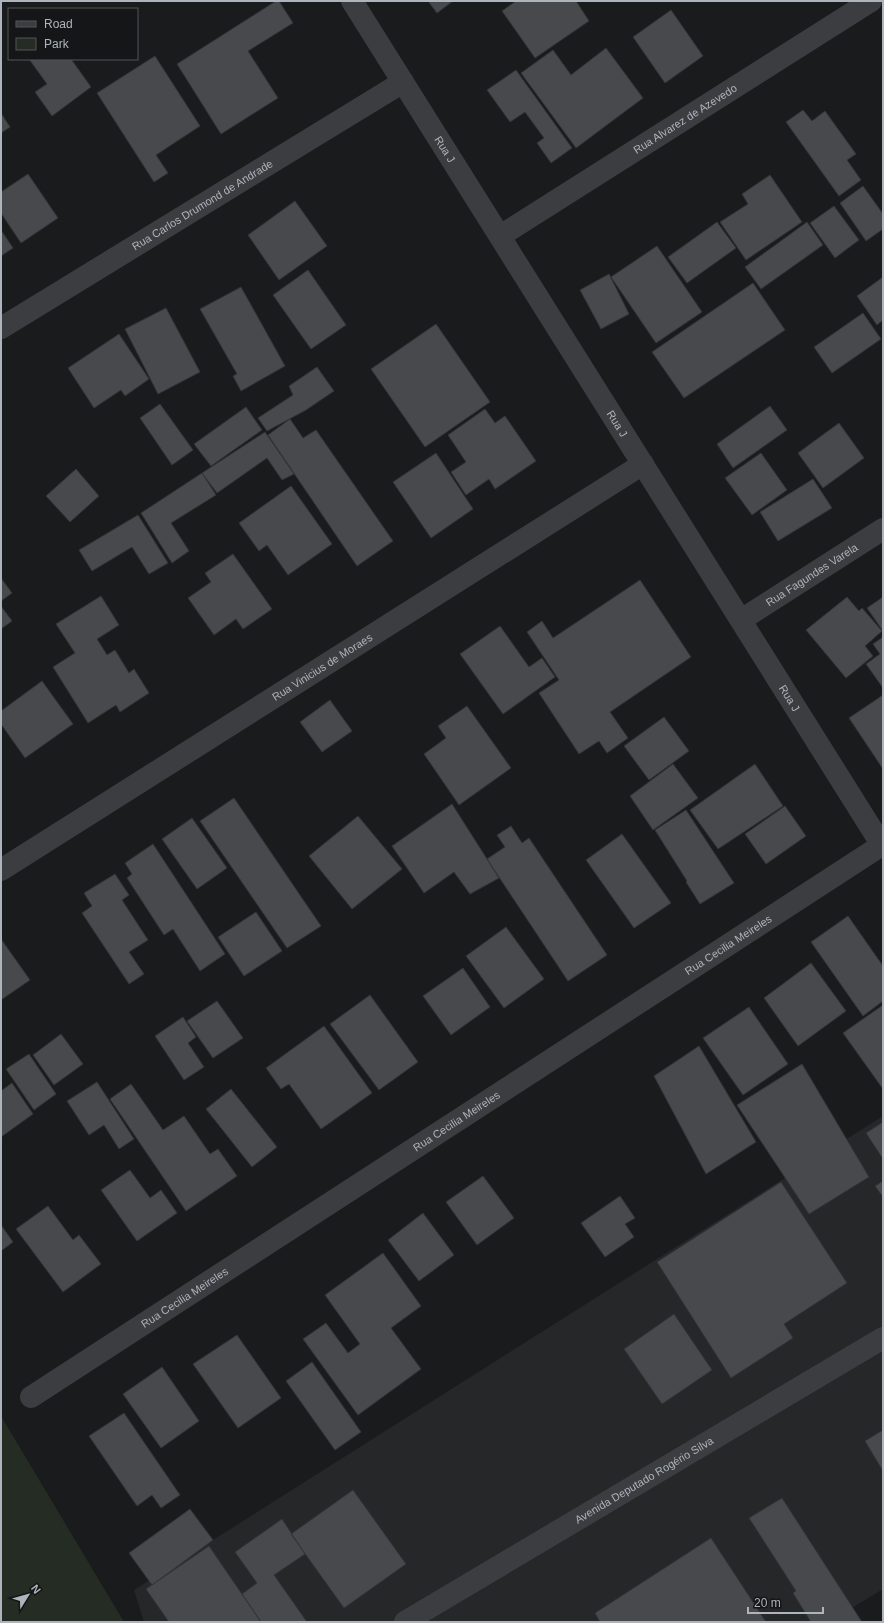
<svg xmlns="http://www.w3.org/2000/svg" width="884" height="1623" font-family="Arial,sans-serif">
<style>
.built{fill:#262729}
.green{fill:#252c24}
.building{fill:#47494c;stroke:#343538}
.lines{fill:none;stroke-linecap:round;stroke-linejoin:round}
.minor{stroke:#3b3d41;stroke-width:22}
.labels{text-anchor:middle;stroke-width:3;stroke-linejoin:round;paint-order:stroke}
.street-label{font-size:11px;fill:#aeb4bb;stroke:#151617}
</style>
<rect width="100%" height="100%" fill="#1a1b1c"/>
<path class="built" d="M883,1116V1589L829,1622H144L134,1590Z"/>
<path class="green" d="M1,1416L124,1622H1Z"/>
<path class="building" d="M276,1H279L293,23L248,51L278,98L221,134L177,64Z
M428,1H453L437,13Z
M516,1H576L589,21L535,58L502,11Z
M671,10L703,56L665,83L633,37Z
M606,48L643,98L576,148L521,73L553,50L571,75Z
M155,56L200,126L156,155L168,173L154,182L97,93Z
M29,59H71L91,87L52,116L35,92L47,84Z
M516,70L572,148L551,163L537,143L544,138L525,112L510,122L487,90Z
M803,110L812,121L825,111L856,154L847,160L861,180L839,196L786,122Z
M1,113L10,127L1,133Z
M28,174L58,218L21,243L1,213V192Z
M770,175L802,222L746,260L720,222L748,204L742,194Z
M863,186L883,214V229L866,241L840,203Z
M295,201L327,246L279,280L248,235Z
M834,206L859,240L835,258L810,223Z
M717,222L736,248L687,283L668,257Z
M807,222L823,245L761,289L745,267Z
M1,230L13,248L1,256Z
M657,246L702,312L656,343L611,277Z
M308,270L346,325L311,349L273,295Z
M609,274L629,314L601,329L580,290Z
M883,277V320L877,325L857,296Z
M753,283L785,330L684,398L652,352Z
M241,287L285,366L241,391L233,376L237,374L200,309Z
M166,308L200,372L158,394L125,329Z
M863,313L881,339L832,373L814,347Z
M436,324L490,402L425,447L371,369Z
M119,334L149,379L125,396L121,390L94,408L68,368Z
M317,367L334,391L306,410L267,431L258,418L293,395L289,386Z
M160,404L193,450L172,465L140,418Z
M770,406L787,430L733,468L717,444Z
M246,407L262,430L211,466L194,444Z
M485,409L495,423L505,416L536,461L495,489L489,479L466,495L451,472L466,462L448,435Z
M290,419L303,438L316,430L393,541L357,566L268,435Z
M839,423L864,458L823,488L798,453Z
M265,432L294,474L282,480L267,458L217,493L202,473Z
M436,453L473,509L431,538L393,482Z
M761,453L787,490L752,515L725,478Z
M76,469L99,496L70,522L46,496Z
M202,473L216,495L171,523L189,551L172,563L141,513Z
M813,479L832,508L778,541L760,512Z
M291,486L332,544L288,575L267,545L259,551L239,523Z
M138,515L168,563L149,574L132,547L92,571L79,550Z
M233,554L272,609L243,629L236,619L214,635L188,598L211,582L205,573Z
M1,578L12,593L1,601Z
M640,580L691,657L610,712L628,738L607,753L599,741L579,754L539,693L559,680L527,632L542,621L553,638Z
M101,596L119,625L97,639L107,655L115,650L129,673L134,669L149,693L120,712L116,705L88,723L53,667L75,653L56,624Z
M847,597L859,611L862,608L882,631L865,646L873,656L846,678L806,630Z
M883,597V631L867,608Z
M1,606L12,621L1,629Z
M500,626L529,667L542,658L555,677L503,714L460,654Z
M883,637V688L866,664L880,654L873,644Z
M42,681L73,724L25,758L1,724V711Z
M883,695V769L849,718Z
M330,700L352,731L322,752L300,722Z
M467,706L511,768L459,805L424,754L446,738L438,726Z
M664,717L689,751L649,780L624,746Z
M673,764L698,798L653,830L630,796Z
M755,764L783,806L718,849L690,810Z
M234,798L321,926L287,948L200,821Z
M452,804L499,878L470,894L454,872L424,893L392,846Z
M785,806L806,836L766,864L745,834Z
M686,810L734,883L700,904L686,882L687,881L655,830Z
M358,816L402,869L352,909L309,856Z
M192,818L227,868L197,889L162,839Z
M511,826L522,843L529,838L607,955L568,981L487,859L505,847L497,835Z
M622,834L671,903L634,928L586,860Z
M153,844L225,954L200,971L173,929L164,935L127,878L132,874L125,863Z
M115,874L129,895L122,900L148,940L129,952L144,974L129,984L82,913L92,906L84,893Z
M256,912L282,951L244,976L218,937Z
M848,916L883,966V1001L863,1016L811,942Z
M506,927L544,979L504,1008L466,956Z
M1,939L30,980L1,1000Z
M811,963L846,1011L798,1046L764,998Z
M463,968L490,1007L451,1035L423,996Z
M370,995L418,1062L379,1090L330,1024Z
M217,1001L243,1038L213,1058L187,1021Z
M883,1005V1089L843,1033Z
M749,1007L788,1064L743,1095L703,1038Z
M183,1017L196,1037L188,1043L204,1067L184,1080L155,1036Z
M324,1026L372,1093L321,1129L289,1084L281,1089L266,1068Z
M61,1034L83,1064L54,1085L33,1055Z
M699,1046L756,1142L706,1174L654,1076Z
M29,1054L56,1094L34,1110L6,1069Z
M802,1064L869,1177L809,1214L737,1105Z
M97,1082L134,1139L119,1149L104,1125L89,1135L67,1101Z
M12,1083L33,1114L1,1137V1091Z
M131,1084L163,1130L184,1116L210,1154L218,1149L237,1176L186,1211L110,1099Z
M231,1089L277,1147L252,1167L206,1109Z
M883,1122V1159L866,1133Z
M130,1170L150,1198L161,1190L177,1213L137,1241L101,1190Z
M483,1176L514,1218L477,1245L446,1202Z
M883,1181V1197L875,1186Z
M781,1182L847,1283L784,1324L793,1338L731,1378L657,1262Z
M620,1196L635,1218L625,1224L634,1237L605,1257L581,1223Z
M48,1206L73,1240L79,1235L101,1264L63,1292L16,1229Z
M423,1213L454,1255L419,1281L388,1240Z
M1,1225L13,1242L1,1251Z
M383,1253L421,1306L391,1328L421,1369L358,1415L303,1339L326,1323L348,1353L360,1344L325,1295Z
M674,1314L712,1370L662,1404L624,1349Z
M237,1335L281,1398L238,1428L193,1364Z
M312,1362L361,1432L335,1450L286,1381Z
M162,1367L199,1421L161,1448L123,1394Z
M124,1413L180,1495L161,1508L152,1495L137,1506L89,1436Z
M883,1430V1471L865,1441Z
M353,1490L406,1564L344,1608L291,1534Z
M782,1498L862,1622H811L793,1593L796,1591L749,1518Z
M190,1509L213,1540L152,1585L129,1553Z
M282,1519L305,1554L274,1575L307,1622H261L242,1594L257,1583L235,1552Z
M711,1538L766,1622H600L595,1613Z
M209,1546L261,1622H169L146,1589Z"/>
<g class="lines">
<g class="minor">
<path id="s1" d="M352,1L883,847"/>
<path id="s2" d="M500,236L871,1"/>
<path id="s3" d="M1,328L403,82"/>
<path id="s4" d="M741,620L883,529"/>
<path id="s5" d="M1,870L643,464"/>
<path id="s6" d="M31,1397L882,845"/>
<path id="s7" d="M405,1622L883,1338"/>
</g>
</g>
<g class="labels">
<g class="street-label">
<text dy="4" stroke="none"><textPath href="#s2" startOffset="219">Rua Alvarez de Azevedo</textPath></text>
<text dy="4" stroke="none"><textPath href="#s1" startOffset="175">Rua J</textPath></text>
<text dy="4" stroke="none"><textPath href="#s3" startOffset="236">Rua Carlos Drumond de Andrade</textPath></text>
<text dy="4" stroke="none"><textPath href="#s1" startOffset="499">Rua J</textPath></text>
<text dy="4" stroke="none"><textPath href="#s4" startOffset="84">Rua Fagundes Varela</textPath></text>
<text dy="4" stroke="none"><textPath href="#s5" startOffset="380">Rua Vinicius de Moraes</textPath></text>
<text dy="4" stroke="none"><textPath href="#s1" startOffset="823">Rua J</textPath></text>
<text dy="4" stroke="none"><textPath href="#s6" startOffset="831">Rua Cecilia Meireles</textPath></text>
<text dy="4" stroke="none"><textPath href="#s6" startOffset="507">Rua Cecilia Meireles</textPath></text>
<text dy="4" stroke="none"><textPath href="#s6" startOffset="183">Rua Cecilia Meireles</textPath></text>
<text dy="4" stroke="none"><textPath href="#s7" startOffset="278">Avenida Deputado Rogério Silva</textPath></text>
</g>
</g>
<rect width="884" height="1623" fill="none" stroke="#aeb4bb" stroke-width="4"/>
<rect x="8" y="8" width="130" height="52" fill="#151617" stroke="#525559"/>
<rect x="16" y="21" width="20" height="6" fill="#3b3d41" stroke="#525559"/>
<text x="44" y="28" font-size="12" fill="#aeb4bb">Road</text>
<rect x="16" y="38" width="20" height="12" fill="#252c24" stroke="#525559"/>
<text x="44" y="48" font-size="12" fill="#aeb4bb">Park</text>
<g transform="translate(28 1595) rotate(53)" stroke="#151617" stroke-width="3" paint-order="stroke">
<path d="M0-3L7 15L0 10L-7 15Z" fill="#aeb4bb"/>
<text y="-6" font-size="11" font-weight="bold" text-anchor="middle" fill="#aeb4bb">N</text>
</g>
<path d="M748 1607v6h75v-6" fill="none" stroke="#aeb4bb" stroke-width="2"/>
<text x="754" y="1607" font-size="12" fill="#aeb4bb" stroke="#151617" stroke-width="3" paint-order="stroke">20 m</text>
</svg>
